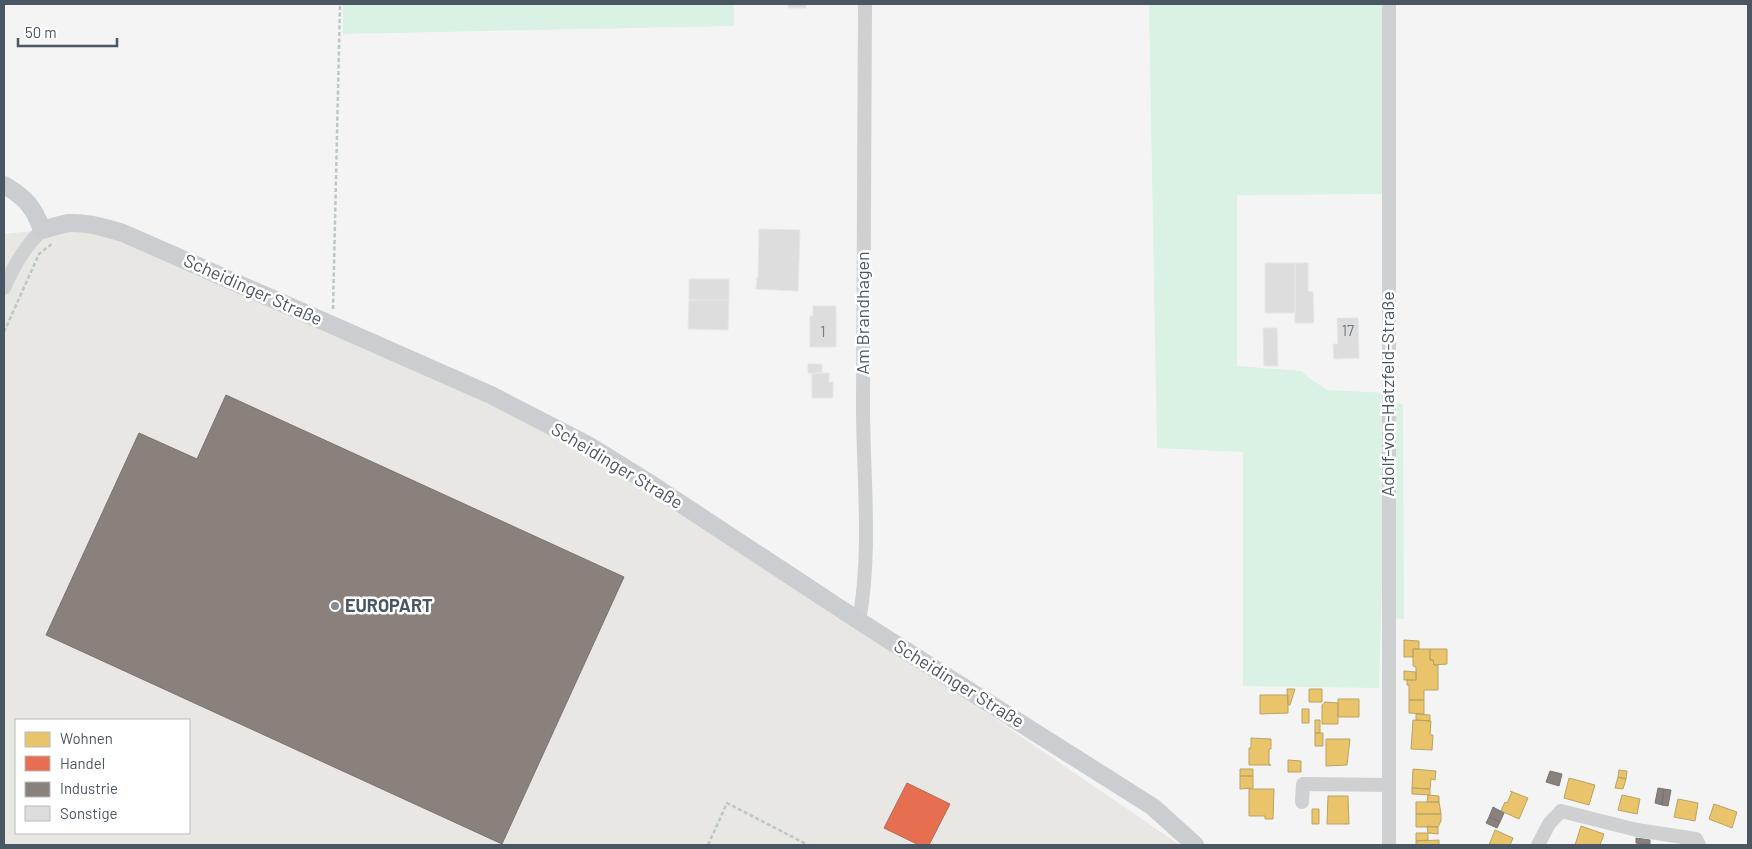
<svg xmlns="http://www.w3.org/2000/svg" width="1752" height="849" font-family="Barlow,sans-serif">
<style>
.commercial{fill:#e8e7e3;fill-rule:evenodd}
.green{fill:#d9f2e3}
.homes{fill:#e9c46a;stroke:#b9a367}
.shops{fill:#e76f51;stroke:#b86856}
.industry{fill:#8a817c;stroke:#777474}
.building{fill:#ddddde;stroke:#e5e6e7}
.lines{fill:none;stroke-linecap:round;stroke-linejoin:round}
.path{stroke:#bcc7c4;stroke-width:2.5;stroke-dasharray:4 2.5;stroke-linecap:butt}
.minor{stroke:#ced0d2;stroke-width:14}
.major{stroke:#caced1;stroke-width:18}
.poi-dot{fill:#868d94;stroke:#fff;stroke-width:2}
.labels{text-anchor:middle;stroke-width:5;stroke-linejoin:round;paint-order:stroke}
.number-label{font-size:15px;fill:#707881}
.street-label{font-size:18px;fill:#4a5661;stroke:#fff}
.poi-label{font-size:18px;font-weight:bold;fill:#4a5661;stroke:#fff;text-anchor:start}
</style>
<rect width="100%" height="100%" fill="#f4f4f4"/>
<path class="commercial" d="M77,223L412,362L654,486L1180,845H4V234L42,230ZM16,720H189V833H16Z"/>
<path class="green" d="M343,4H734V26L343,34Z
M1149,4H1387L1386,194L1237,195V366L1301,371L1313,381L1328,390L1387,393L1379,688L1243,686V452L1157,448Z
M1391,402L1403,404L1404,619L1392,618Z"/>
<path class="homes" d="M1404,640L1419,641V649H1413V657H1404Z
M1413,649H1430V660H1433L1434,665H1438V690H1424V700H1409V685H1407V680H1416V667L1413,666Z
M1430,649H1447V664L1434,665L1433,660H1430Z
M1404,671L1416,672V680H1404Z
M1287,689H1295L1290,705H1288Z
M1309,689H1322V702H1309Z
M1260,695H1288V713L1260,714Z
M1338,699H1359V717H1338Z
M1409,700H1424V714L1409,713Z
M1325,702L1338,703V724H1322V705Z
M1302,709H1309V723H1302Z
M1416,714L1430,715V721L1416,720Z
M1315,720H1320V733H1315Z
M1413,720L1431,721L1430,735H1433L1432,750L1411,749Z
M1315,733H1323V746H1315Z
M1251,738L1271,739V749H1269V765H1271H1249V748H1251Z
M1326,739H1350L1347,765L1326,766Z
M1288,760L1301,761V772H1288Z
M1240,769H1253V776H1240Z
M1413,769L1436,771L1435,780L1431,779L1430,789L1412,788Z
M1619,770L1627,771L1626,779L1618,777Z
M1240,776H1253V788L1240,789Z
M1618,777L1626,779L1623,789L1615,788Z
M1569,778L1595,785L1589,805L1564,798Z
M1412,788L1430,789V795L1412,794Z
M1249,789H1274L1273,819H1265V816H1249Z
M1510,791L1528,798L1519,819L1501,811L1505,802L1507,803L1512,792Z
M1428,795L1439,796V802H1427Z
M1622,795L1640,799L1637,814L1618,810Z
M1328,796H1348L1349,824H1327Z
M1678,799L1698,803L1695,821L1674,817Z
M1416,802H1439L1441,814H1416Z
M1714,804L1737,812L1732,828L1709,819Z
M1312,809H1319V824H1312Z
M1416,814H1441V821L1438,827H1416Z
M1427,826L1438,827V834L1428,833Z
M1581,826L1604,834L1600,845H1575Z
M1495,830L1513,838L1510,845H1489Z
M1416,833H1428V840L1416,841Z
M1439,840V845H1416V841Z"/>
<path class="shops" d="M907,783L950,804L929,845H919L884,828Z"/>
<path class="industry" d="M226,395L624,577L502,844L46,635L139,433L197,459Z
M1550,771L1562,774L1559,786L1546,782Z
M1658,788L1664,789L1662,805L1655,803Z
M1664,789L1671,790L1668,806L1662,805Z
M1493,807L1504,813L1500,822L1489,817Z
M1489,817L1500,822L1497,828L1486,823Z
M1636,838L1650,840V845L1636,843Z"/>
<path class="building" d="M788,4H806V8H788Z
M759,229L800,230L798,291L756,289L757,278H758Z
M1265,263H1295V313H1265Z
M1295,263H1308V291L1313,292L1314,323H1295Z
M689,279H729V300H689Z
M689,300H729L728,330L688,329Z
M813,306H836V347H810V316H813Z
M1337,318H1358L1359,358L1334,359L1333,344H1338Z
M1263,328H1277L1278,366H1264Z
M808,364H822V373H808Z
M812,373H829V382H833V398H812Z"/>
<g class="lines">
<path class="path" d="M333,309L340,4
M4,332L39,254L53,243
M708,845L727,803L808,845"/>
<path class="minor" d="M1389,4V845
M4,288C14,266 24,247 42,230
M859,621C872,550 863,477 863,405C863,272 865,138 865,4
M1302,802L1303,784L1389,785
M1538,845L1549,824L1561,811L1637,830L1696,839L1699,845"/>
<path class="major" d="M4,185C25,197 34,207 42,230C51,228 60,224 69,223C87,222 106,228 123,233L491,395L588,445L654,486L859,621L1153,807L1195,845"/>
</g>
<circle class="poi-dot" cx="335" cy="606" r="5"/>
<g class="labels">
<g class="number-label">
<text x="1348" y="336">17</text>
<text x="823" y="337">1</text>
</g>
<g class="street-label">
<text transform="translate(253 290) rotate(24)" y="6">Scheidinger Straße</text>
<text transform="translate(863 313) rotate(-90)" y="6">Am Brandhagen</text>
<text transform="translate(1388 394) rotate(-90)" y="6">Adolf-von-Hatzfeld-Straße</text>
<text transform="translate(617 466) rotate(31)" y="6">Scheidinger Straße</text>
<text transform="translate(959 684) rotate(32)" y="6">Scheidinger Straße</text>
</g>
<g class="poi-label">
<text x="345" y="612">EUROPART</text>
</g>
</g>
<rect width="1752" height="849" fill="none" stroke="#4a5661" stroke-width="10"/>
<rect x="15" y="719" width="175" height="115" fill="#ffffff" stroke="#b7bbc0"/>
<rect x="25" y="732" width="25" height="15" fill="#e9c46a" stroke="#b7bbc0"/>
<text x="60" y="744" font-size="15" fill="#4a5661">Wohnen</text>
<rect x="25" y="756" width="25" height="15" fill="#e76f51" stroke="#b7bbc0"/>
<text x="60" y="769" font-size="15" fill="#4a5661">Handel</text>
<rect x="25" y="782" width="25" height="15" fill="#8a817c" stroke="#b7bbc0"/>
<text x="60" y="794" font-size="15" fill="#4a5661">Industrie</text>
<rect x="25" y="806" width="25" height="15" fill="#ddddde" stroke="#b7bbc0"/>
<text x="60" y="819" font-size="15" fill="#4a5661">Sonstige</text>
<path d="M18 38v8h99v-8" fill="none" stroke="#4a5661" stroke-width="2.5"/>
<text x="25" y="38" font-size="15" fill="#4a5661" stroke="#ffffff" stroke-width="4" paint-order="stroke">50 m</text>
</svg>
